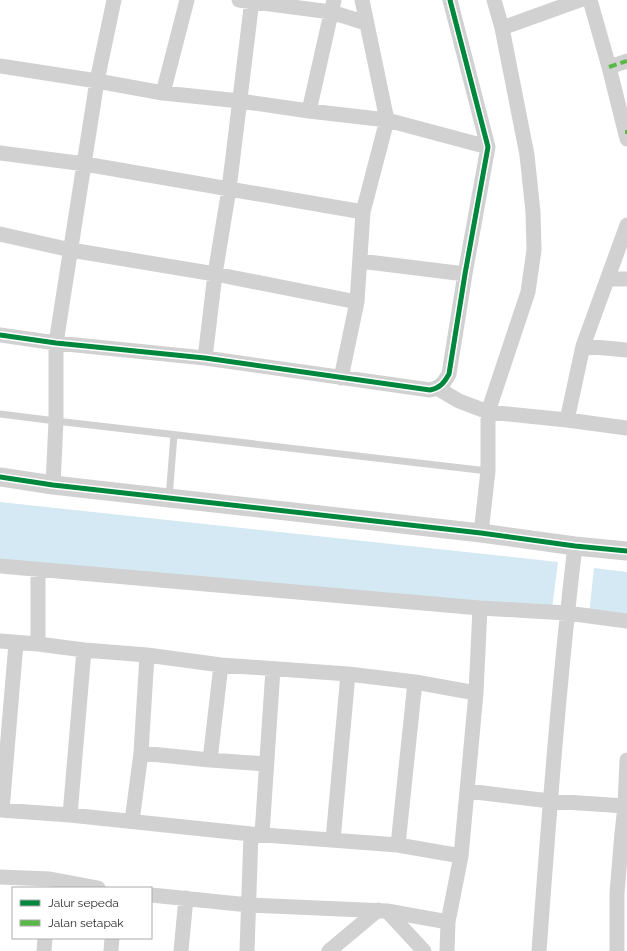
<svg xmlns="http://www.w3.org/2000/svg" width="627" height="951" font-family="Raleway,sans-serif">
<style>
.water{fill:#d4e9f3}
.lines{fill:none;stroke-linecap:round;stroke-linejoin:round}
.service{stroke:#d1d1d1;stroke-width:7}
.minor{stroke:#d1d1d1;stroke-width:15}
.tertiary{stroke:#d1d1d1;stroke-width:19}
.quiet{stroke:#58b947;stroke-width:4;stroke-dasharray:8 4;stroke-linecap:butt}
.cycleway-casing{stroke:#fff;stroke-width:8}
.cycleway{stroke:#00873e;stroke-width:5}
</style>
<rect width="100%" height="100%" fill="#fff"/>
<path class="water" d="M0,502L558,562L552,609L0,560Z
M594,568L627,572V619L589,615Z"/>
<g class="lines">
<path class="service" d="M0,414L56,421L488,471
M169,498L174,435"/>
<path class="minor" d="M239,0L331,12L366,23
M590,0L609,67L627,139
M502,28L580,0
M0,66L97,81L163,93L240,101L309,111L387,120L488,147
M609,67L627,61
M163,93L187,0
M309,111L334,0
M0,153L85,164L363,212
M0,234L71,250L215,274L357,302
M360,261L465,274
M608,279H627
M0,335L56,343L205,358L430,390C440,388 444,383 449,374L465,274L488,147L450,0
M583,346L627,350
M205,358L215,274L229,189L252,0
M341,378L357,302L363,212L387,120L362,0
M437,388L459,401L488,412L567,420L627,428
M567,420L583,346L627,225
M53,485L56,421V343L97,81L114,0
M481,533L488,471V412L528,292L534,250L533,212L527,155L502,28L494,0
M0,566L480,608L567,613L627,621
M38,570V644
M0,641L38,644L84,650L147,655L221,665L348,674L415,682L476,693
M141,753L210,760L266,764
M210,760L221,665
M467,791L550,801L625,806
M0,810L70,815L251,834L398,845L461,856
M2,810L16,643
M70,815L84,650
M132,821L141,753L147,655
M262,834L273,669
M333,840L348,674
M398,845L415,682
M0,877L50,879L98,888
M151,895L249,905L387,911L448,922
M387,911L424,951
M44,951L45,938
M111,951L112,938
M181,951L186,898
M247,951L251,834
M329,951L378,910
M447,951L448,922L461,856L476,693L480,608
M539,951C549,816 559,681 575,546
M617,951V893L622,833L625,806L627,760"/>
<path class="tertiary" d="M0,477L53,485L481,533L575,546L627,551"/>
<path class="quiet" d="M609,67L627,61
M625,132H627"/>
<defs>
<path id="cycleway" d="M0,335L56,343L205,358L430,390C440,388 444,383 449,374L465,274L488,147L450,0
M0,477L53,485L481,533L575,546L627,551"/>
</defs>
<use href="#cycleway" class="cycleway-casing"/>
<use href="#cycleway" class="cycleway"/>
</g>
<rect x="12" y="887" width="140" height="52" fill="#ffffff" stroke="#ababab"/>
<rect x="20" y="900" width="20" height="6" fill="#00873e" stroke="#ababab"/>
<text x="48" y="907" font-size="12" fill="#2c2c2c">Jalur sepeda</text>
<rect x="20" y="920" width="20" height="6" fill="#58b947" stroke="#ababab"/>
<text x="48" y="927" font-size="12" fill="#2c2c2c">Jalan setapak</text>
</svg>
